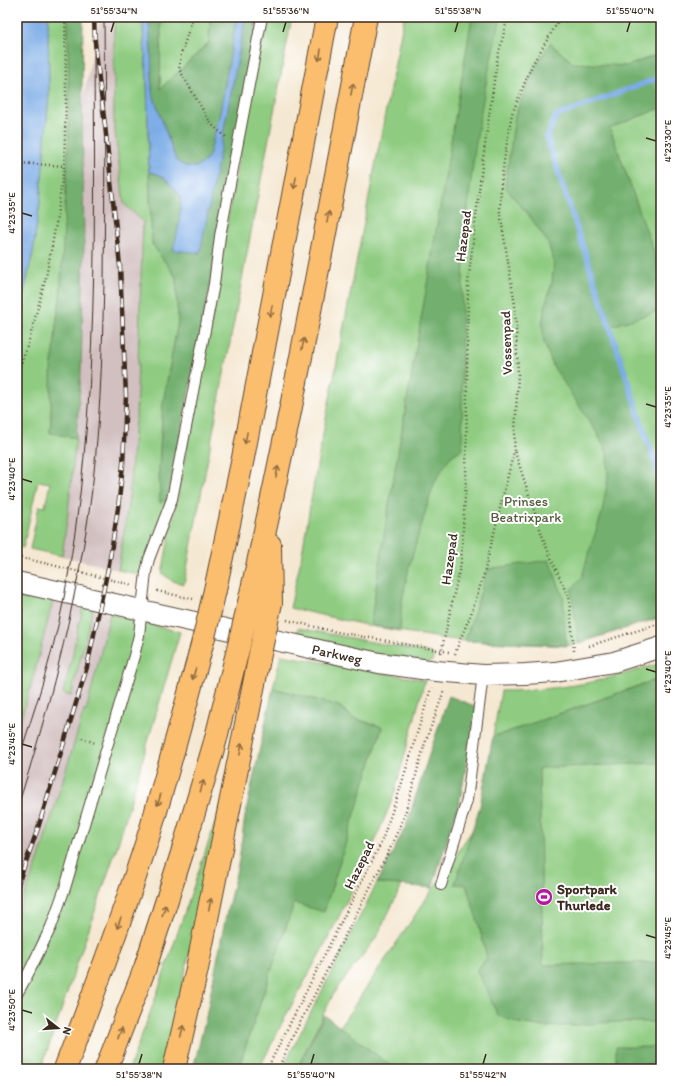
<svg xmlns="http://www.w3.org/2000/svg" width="678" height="1086" font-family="Itim,sans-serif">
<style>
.industrial{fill:#d2bfc0}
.green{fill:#8fcc81;stroke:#657b50}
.forest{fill:#73b06f;stroke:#576d46}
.water{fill:#7bace6;stroke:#5b6b82}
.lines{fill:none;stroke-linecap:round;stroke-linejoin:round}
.stream{stroke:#7bace6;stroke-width:5.5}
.service-casing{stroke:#574639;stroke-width:12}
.minor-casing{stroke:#574639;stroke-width:22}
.motorway-casing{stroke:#574639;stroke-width:24}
.path{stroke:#574639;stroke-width:2.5;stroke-dasharray:1 3;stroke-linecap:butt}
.service{stroke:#fff;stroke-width:10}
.minor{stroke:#fff;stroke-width:20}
.motorway{stroke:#fbbe6e;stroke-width:22}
.tram{stroke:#3b2a1e;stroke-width:1}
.rail-casing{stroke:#3b2a1e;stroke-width:4.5}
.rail{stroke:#fff;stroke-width:3;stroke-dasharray:9;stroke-linecap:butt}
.motorway-bridge-casing{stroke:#574639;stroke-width:24;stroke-linecap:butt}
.motorway-bridge{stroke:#fbbe6e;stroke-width:22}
.oneway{stroke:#916d42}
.ticks{fill:none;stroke:#3b2a1e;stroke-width:1.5}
.labels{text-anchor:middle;stroke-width:4;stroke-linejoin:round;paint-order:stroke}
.street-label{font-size:14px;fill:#3b2a1e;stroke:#fff}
.park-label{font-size:14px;fill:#545b3c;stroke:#fff}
.poi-label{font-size:14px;font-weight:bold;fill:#3b2a1e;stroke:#fff;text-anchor:start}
.neatline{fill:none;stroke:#3b2a1e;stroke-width:1.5}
.ticks-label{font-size:10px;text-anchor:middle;fill:#3b2a1e}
</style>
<rect width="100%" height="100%" fill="#fff"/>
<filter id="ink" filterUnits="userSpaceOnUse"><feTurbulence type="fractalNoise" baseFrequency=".025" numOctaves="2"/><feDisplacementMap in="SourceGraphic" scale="8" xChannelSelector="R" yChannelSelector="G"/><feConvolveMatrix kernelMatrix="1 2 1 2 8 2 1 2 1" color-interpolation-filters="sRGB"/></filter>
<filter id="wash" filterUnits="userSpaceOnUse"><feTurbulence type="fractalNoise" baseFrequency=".012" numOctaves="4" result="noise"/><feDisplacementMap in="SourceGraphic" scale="16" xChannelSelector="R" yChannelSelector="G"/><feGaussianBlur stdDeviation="0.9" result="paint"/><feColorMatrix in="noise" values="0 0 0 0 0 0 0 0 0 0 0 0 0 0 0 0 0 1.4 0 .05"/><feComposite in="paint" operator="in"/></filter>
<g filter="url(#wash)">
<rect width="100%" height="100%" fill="#f5e8d2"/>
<path class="industrial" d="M101,17H114V123L124,204L143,221L144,227L136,420H135L132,459L129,491L130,492L118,570L62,556L68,513L76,438L81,372L84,245L82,102Z
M54,597L110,614L98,664L85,712H84L39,858L17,914V731L30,689Z"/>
<path class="green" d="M48,17H68L69,132L63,258L60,298L56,325L50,432L76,438L68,513L62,556L30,549L39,506L45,507L50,483L38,481L23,548L17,546V319L22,302L33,252L40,202L49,94Z
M114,17H142L147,77L149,172L152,244L176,277L178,322L163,403L159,467L160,502L168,498L142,571L138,574L118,570L130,492H129L132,459L135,420H136L143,221L124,204L114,123Z
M161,17H210L209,42L160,90Z
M264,17H292L184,584L172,581L162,573L219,284L224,240Z
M404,17H661V617L579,643L566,646L465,641L440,638L370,626L290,608L301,559L319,454Z
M17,589L54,597L30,689L17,731Z
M83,606L93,609L71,696L63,693L72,658L79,622H80Z
M110,614L180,632L118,844L41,1069H17V915L39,858L84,711H86L98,664Z
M298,628L431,653L434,656L432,661L428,663L295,639Z
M281,655L425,680L393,798L365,865L325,944L283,1021L259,1069H238L294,903L324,911L382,727L353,718L339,706L273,688Z
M661,663V678L502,734L493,736L501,691C530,691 558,688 587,683C612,678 637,670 661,663Z
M661,697V1069H326L327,1046L527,749Z
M228,785L163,1069H129L154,1002Z
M377,883L402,885L376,938L335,991L306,1049L297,1069H282Z"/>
<path class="forest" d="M68,17H83L82,102L84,245L81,372L76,438L50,433L51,419V368L54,352L56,325L60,298L69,132Z
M149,17H161L160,89L209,43L210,17H237L220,113L209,156L202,164L195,167H188L181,164L176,160L152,92L151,51Z
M246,17H258L211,281L168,498L160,503L159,467L163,403L178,322L176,277L152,244L149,172C165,174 171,185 181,197L179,225L174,249L199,253Z
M472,17H501C479,103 467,191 463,280C460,336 463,393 462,449L450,457L435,481L425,513L409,567L402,601L400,630L370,626L388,510L424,302Z
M550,43L573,63L627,66L661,53V108L610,128L661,272V310L609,327L657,470L661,469V617L579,643L571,590L582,577L588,555L602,513L608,478L607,453L597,433L553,366L544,343L542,325L545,306L552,282L554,262L548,243L529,215L513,197L505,186L515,116L532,73Z
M549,560L563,596L566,645L465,641L488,569Z
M661,678V763L539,768L543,965L661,962V1022H617L545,1027L519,1023L498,1016L477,970L487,958L478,922L466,885L455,884L480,806L493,736L502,734Z
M273,688L339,706L353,718L382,727L324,912L294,903L238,1069H193L206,1017L225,920L239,860L245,816Z
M449,696L477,707L460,800L432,888L377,883L406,826L428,758Z
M324,1015L390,1065L395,1069H297Z
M616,1047H661V1064H645V1069H616Z"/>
<path class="water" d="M17,17H48L49,94L40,202L33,252L22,302L17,319Z
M142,17H149L151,51L152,92L176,160L181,164L188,167H195L202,164L209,156L220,113L237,17H246L200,253L173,250L179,225L181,197C171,185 165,174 149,172L147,77Z"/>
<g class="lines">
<path class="stream" d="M661,77L556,116L547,138L661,481"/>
</g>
</g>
<g filter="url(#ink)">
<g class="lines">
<defs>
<path id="service" d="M441,885L467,800L483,675
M17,994L28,974L51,927L65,888L134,656L139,635L146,572L149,559L172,499L214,284L220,236L262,17"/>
<path id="minor" d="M17,582L328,652L379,663L436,671L483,675L525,674L555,672L614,662L661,647"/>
<path id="motorway" d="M270,545L271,603
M215,590L243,458L327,17
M250,598C294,405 329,211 366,17
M65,1069C94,993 122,918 147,841C168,773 186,705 204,637
M106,1069L145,968L182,853L215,742L239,645
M174,1069L197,969L261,649"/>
</defs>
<use href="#service" class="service-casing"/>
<use href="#minor" class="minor-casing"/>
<use href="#motorway" class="motorway-casing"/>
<path class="path" d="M193,17L181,54L179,69L211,124L226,137
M17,163L64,166
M17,374L28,344L46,277L56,224L64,166L66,99L65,17
M515,452L545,544L569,599L574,651
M17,557L44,563L132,585
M157,591L193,599
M287,620L332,631L449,652
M589,646L661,623
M441,653L461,562L466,478L468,283L482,166L497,60L508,17
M455,654L460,640L471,614L484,574L514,451L518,374L515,305L500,212L501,183L505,154L512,114L532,65L561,17
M82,738L95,743
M267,1069L381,843L399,792L431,688
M278,1069L294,1034L390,849L405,814L425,743L444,691"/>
<use href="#service" class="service"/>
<use href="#minor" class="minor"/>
<use href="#motorway" class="motorway"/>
<path class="tram" d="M17,764C34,711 52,658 63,603C101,410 94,213 94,17
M17,809C48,712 74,613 89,512C100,436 102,359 104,283C105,194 105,106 104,17"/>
<defs>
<path id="rail" d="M17,887L38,828L87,667L109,564L118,508L123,465L126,395L120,266L105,125L99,79L95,42L94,17"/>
</defs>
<use href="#rail" class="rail-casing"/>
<use href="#rail" class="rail"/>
<defs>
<path id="motorway-bridge" d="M204,637L215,590
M239,645L250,598
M261,649L271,603"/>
</defs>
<use href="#motorway-bridge" class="motorway-bridge-casing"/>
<use href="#motorway-bridge" class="motorway-bridge"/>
</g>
<defs><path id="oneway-shaft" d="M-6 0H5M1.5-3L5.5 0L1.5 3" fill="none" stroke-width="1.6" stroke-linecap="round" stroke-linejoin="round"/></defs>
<g class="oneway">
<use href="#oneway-shaft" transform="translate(320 55) rotate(101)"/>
<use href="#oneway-shaft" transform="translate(352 89) rotate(-79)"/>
<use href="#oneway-shaft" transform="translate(295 183) rotate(101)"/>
<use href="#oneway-shaft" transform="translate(328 217) rotate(-79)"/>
<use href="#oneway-shaft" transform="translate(271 311) rotate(101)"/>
<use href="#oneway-shaft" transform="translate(303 344) rotate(-79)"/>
<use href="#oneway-shaft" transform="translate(246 438) rotate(101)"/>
<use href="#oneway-shaft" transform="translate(277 472) rotate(-79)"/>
<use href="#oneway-shaft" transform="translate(194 674) rotate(105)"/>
<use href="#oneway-shaft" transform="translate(241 749) rotate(-79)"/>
<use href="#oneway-shaft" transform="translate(202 786) rotate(-73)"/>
<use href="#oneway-shaft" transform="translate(159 800) rotate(107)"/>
<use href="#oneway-shaft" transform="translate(210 904) rotate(-79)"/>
<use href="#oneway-shaft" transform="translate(164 910) rotate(-72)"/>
<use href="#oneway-shaft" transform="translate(119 923) rotate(109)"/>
<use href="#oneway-shaft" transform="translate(182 1031) rotate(-77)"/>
<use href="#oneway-shaft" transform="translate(120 1033) rotate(-69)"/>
</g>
</g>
<path class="ticks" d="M111,32L114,22M283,32L286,22M455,32L458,22M627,32L630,22M646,138L656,141M22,213L32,216M646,404L656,407M22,479L32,482M646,669L656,672M22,744L32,747M646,935L656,938M22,1010L32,1013M139,1064L142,1054M311,1064L314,1054M483,1064L486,1054"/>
<defs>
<symbol id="stadium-disc" viewBox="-11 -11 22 22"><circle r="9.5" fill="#b5179e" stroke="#fff"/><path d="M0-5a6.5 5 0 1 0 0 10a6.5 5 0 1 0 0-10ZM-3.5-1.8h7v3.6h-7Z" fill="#fff"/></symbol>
</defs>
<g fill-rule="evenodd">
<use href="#stadium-disc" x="534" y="887" width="20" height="20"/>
</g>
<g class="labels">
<g class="street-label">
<text transform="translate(463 236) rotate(-83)" y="5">Hazepad</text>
<text transform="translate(506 343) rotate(-92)" y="5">Vossenpad</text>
<text transform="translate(449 559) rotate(-82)" y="5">Hazepad</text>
<text transform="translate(337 654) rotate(12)" y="5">Parkweg</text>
<text transform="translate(359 865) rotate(-64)" y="5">Hazepad</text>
</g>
<g class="park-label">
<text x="526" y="506">Prinses<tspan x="526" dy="16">Beatrixpark</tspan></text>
</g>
<g class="poi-label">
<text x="557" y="894">Sportpark<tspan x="557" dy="16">Thurlede</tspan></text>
</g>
</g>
<rect width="678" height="1086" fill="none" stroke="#fff" stroke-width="44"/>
<g transform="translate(58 1028) rotate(107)" stroke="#ffffff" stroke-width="3" paint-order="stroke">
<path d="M0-3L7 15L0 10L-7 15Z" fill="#3b2a1e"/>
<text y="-6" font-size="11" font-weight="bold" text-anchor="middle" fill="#3b2a1e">N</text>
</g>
<rect x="22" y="22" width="634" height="1042" class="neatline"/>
<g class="ticks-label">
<text x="114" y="14">51°55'34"N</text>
<text x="286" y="14">51°55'36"N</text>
<text x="458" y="14">51°55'38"N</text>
<text x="630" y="14">51°55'40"N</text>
<text transform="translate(667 141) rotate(-90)" y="4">4°23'30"E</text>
<text transform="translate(11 213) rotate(-90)" y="4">4°23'35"E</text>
<text transform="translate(667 407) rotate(-90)" y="4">4°23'35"E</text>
<text transform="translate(11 479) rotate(-90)" y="4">4°23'40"E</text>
<text transform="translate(667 672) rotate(-90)" y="4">4°23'40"E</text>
<text transform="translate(11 744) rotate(-90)" y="4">4°23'45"E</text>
<text transform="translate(667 938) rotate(-90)" y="4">4°23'45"E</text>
<text transform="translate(11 1010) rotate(-90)" y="4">4°23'50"E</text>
<text x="139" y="1078">51°55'38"N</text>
<text x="311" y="1078">51°55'40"N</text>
<text x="483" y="1078">51°55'42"N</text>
</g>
</svg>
